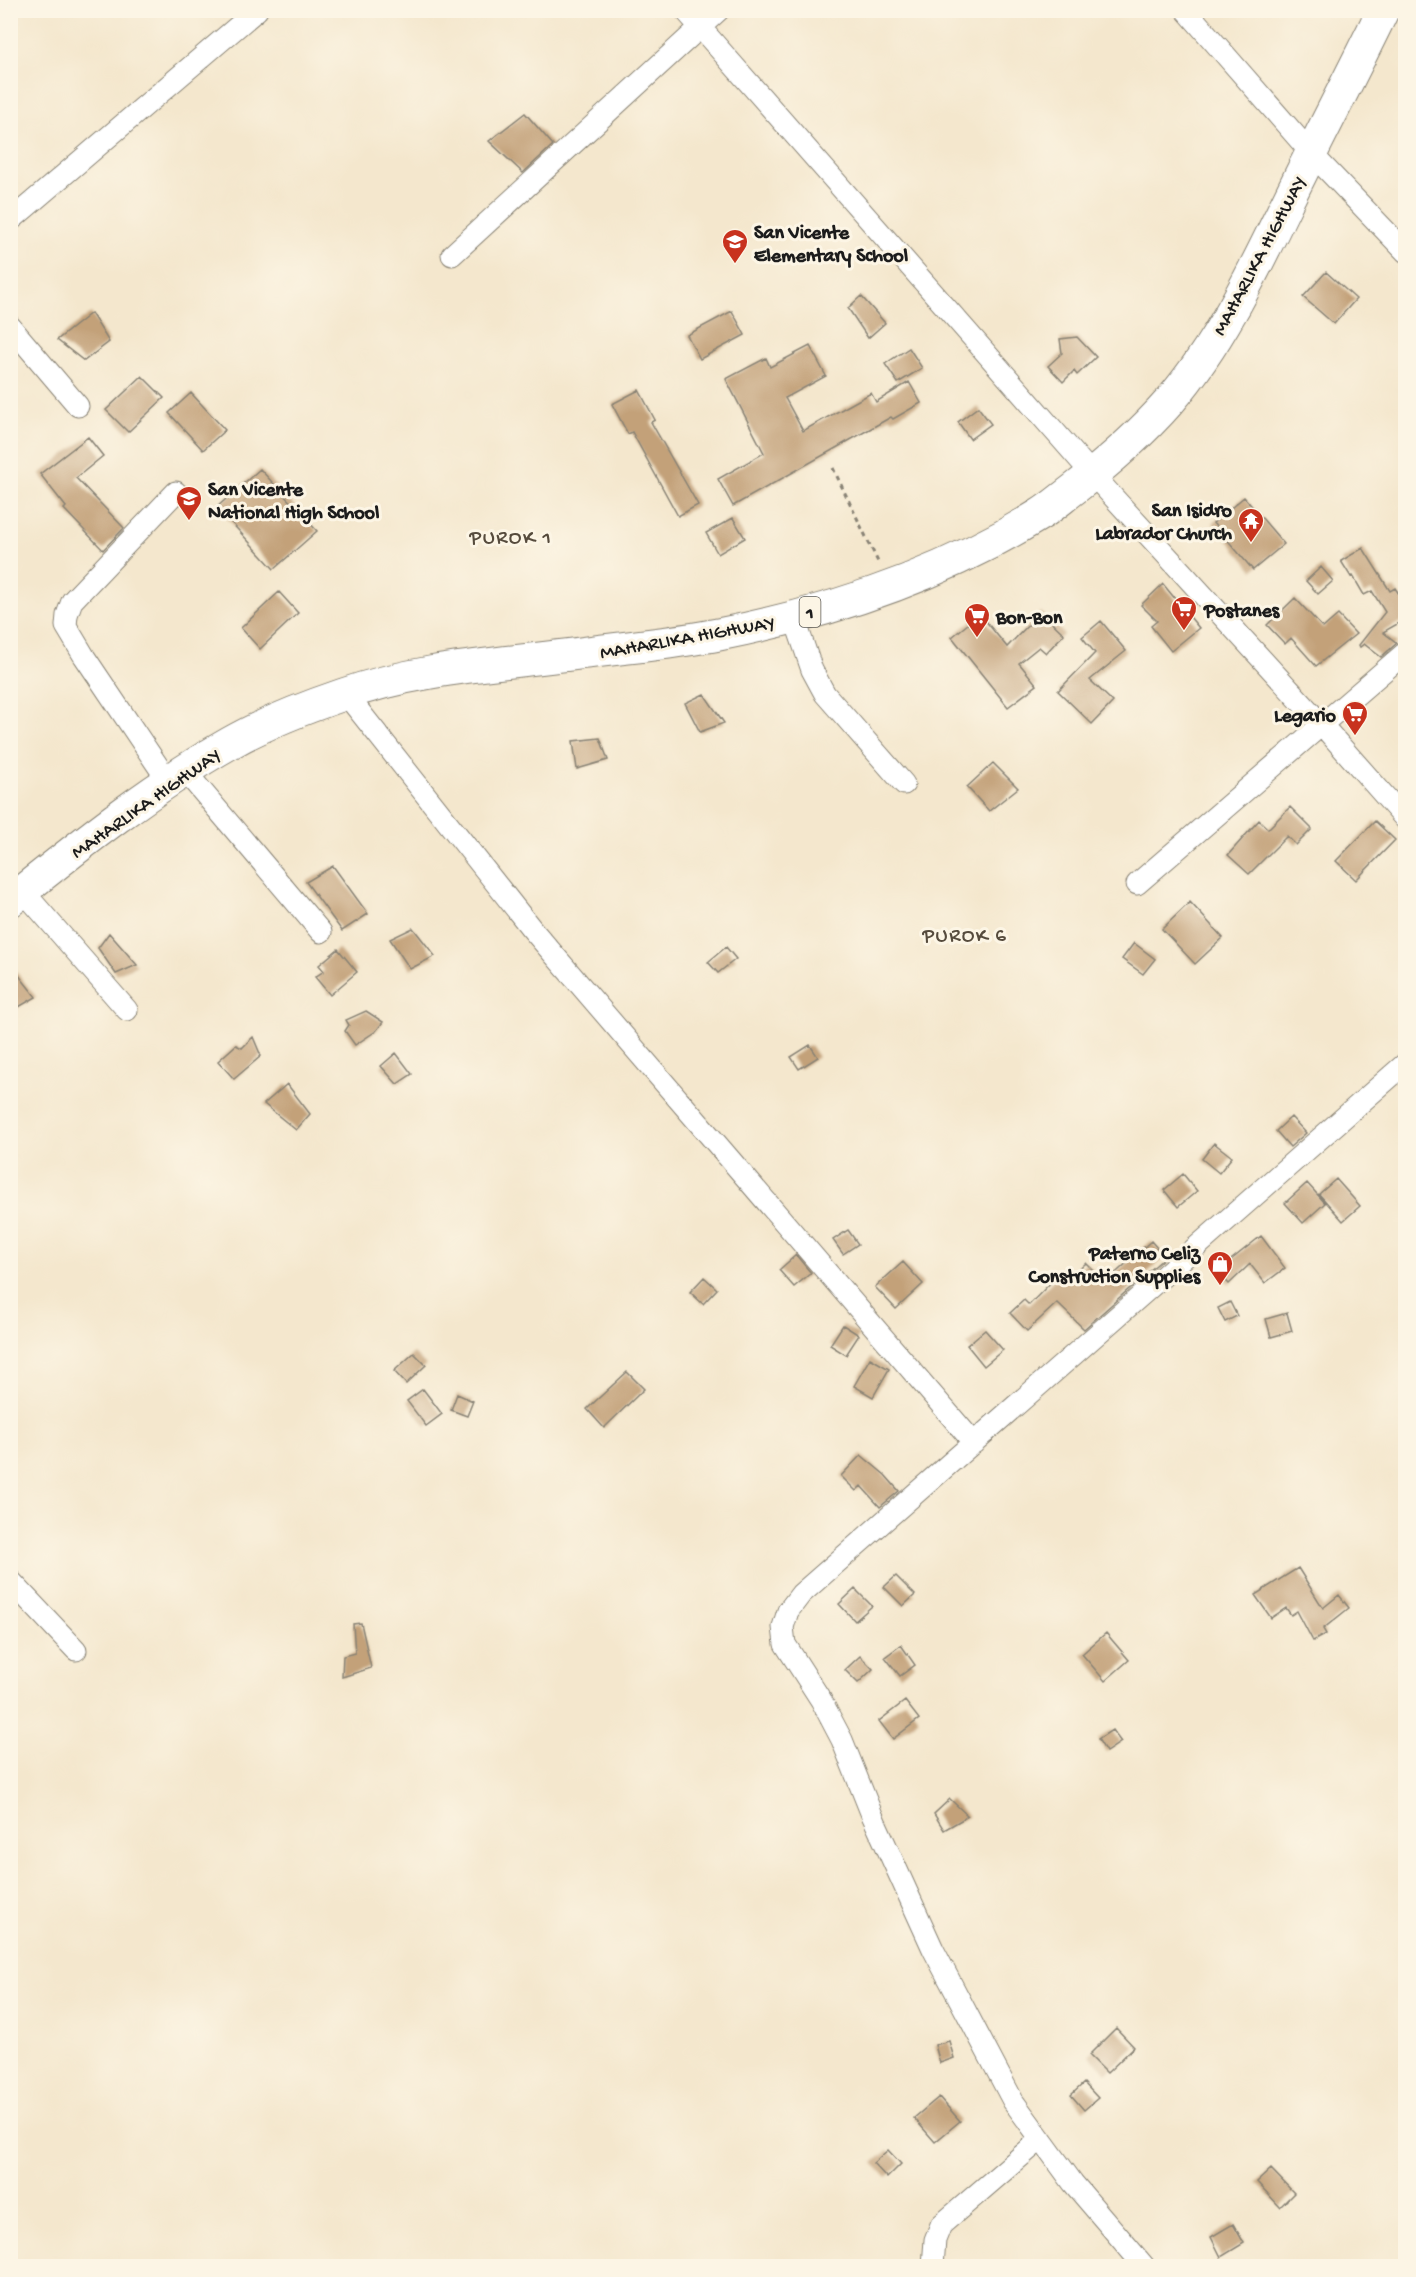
<svg xmlns="http://www.w3.org/2000/svg" width="1416" height="2277" font-family="'Gochi Hand',sans-serif">
<style>
.building{fill:#c3a179}
.lines{fill:none;stroke-linecap:round;stroke-linejoin:round}
.minor-casing{stroke:#888274;stroke-width:23}
.highway-casing{stroke:#888274;stroke-width:34}
.path{stroke:#888274;stroke-width:3;stroke-dasharray:4.5 4.5;stroke-linecap:butt}
.minor{stroke:#fff;stroke-width:21}
.highway{stroke:#fff;stroke-width:32}
.labels{text-anchor:middle;stroke-width:6;stroke-linejoin:round;paint-order:stroke}
.shield{fill:#fcf5e5;stroke:#5f5d58;stroke-width:1.5}
.shield-label{font-size:18px;font-weight:bold;fill:#1c1c1c}
.poi-label{font-size:20px;font-weight:bold;fill:#1c1c1c;stroke:#fcf5e5;text-anchor:start}
.street-label{font-size:20px;fill:#1c1c1c;stroke:#fcf5e5}
.neighbourhood-label{font-size:21px;letter-spacing:1.5px;fill:#564b3d;stroke:#fcf5e5}
</style>
<rect width="100%" height="100%" fill="#fcf5e5"/>
<filter id="ink" filterUnits="userSpaceOnUse"><feTurbulence type="fractalNoise" baseFrequency=".0167" numOctaves="2"/><feDisplacementMap in="SourceGraphic" scale="12" xChannelSelector="R" yChannelSelector="G"/><feConvolveMatrix kernelMatrix="1 2 1 2 8 2 1 2 1" color-interpolation-filters="sRGB"/></filter>
<filter id="wash" filterUnits="userSpaceOnUse"><feTurbulence type="fractalNoise" baseFrequency=".008" numOctaves="4" result="noise"/><feDisplacementMap in="SourceGraphic" scale="24" xChannelSelector="R" yChannelSelector="G"/><feGaussianBlur stdDeviation="1.35" result="paint"/><feColorMatrix in="noise" values="0 0 0 0 0 0 0 0 0 0 0 0 0 0 0 0 0 1.4 0 .05"/><feComposite in="paint" operator="in"/></filter>
<g filter="url(#wash)">
<rect width="100%" height="100%" fill="#f4e7cd"/>
<g id="blocks">
<path class="building" d="M525,113L553,145L523,173L489,141Z
M1326,272L1356,299L1334,324L1303,297Z
M861,296L885,323L868,338L848,308Z
M732,311L745,335L700,359L687,335Z
M91,313L109,342L84,361L57,340Z
M1077,337L1096,357L1077,375L1074,371L1063,382L1048,366L1062,353L1060,339Z
M810,346L826,376L785,398L803,431L871,393L876,402L909,382L921,403L893,419L891,417L733,506L718,479L764,453L726,379L766,358L770,367Z
M909,348L922,368L898,383L885,364Z
M142,376L164,398L128,432L106,410Z
M639,390L655,420L651,422L698,505L678,516L632,432L628,434L612,404Z
M191,393L225,430L203,450L169,413Z
M978,407L991,424L970,439L958,422Z
M88,437L103,456L76,478L124,528L103,550L64,509L66,507L40,474Z
M260,469L317,531L274,569L217,507Z
M1244,497L1284,544L1253,570L1213,523Z
M733,518L745,538L718,554L706,533Z
M1363,548L1390,591L1395,588L1406,604V619L1383,632L1397,643L1381,657L1364,644L1360,647L1359,645L1385,612L1372,591L1364,595L1353,576L1351,577L1341,561Z
M1321,567L1333,581L1318,594L1306,581Z
M1163,584L1199,628L1171,651L1151,626L1157,621L1141,605Z
M279,592L298,613L260,649L241,628Z
M1295,598L1323,628L1338,615L1356,634L1316,666L1291,638L1285,644L1267,625Z
M1041,612L1064,634L1046,653L1039,647L1019,663L1037,685L1008,707L952,637L980,614L1007,647Z
M1101,621L1126,651L1090,680L1113,702L1092,724L1058,691L1095,653L1082,637Z
M704,694L724,723L700,732L685,703Z
M600,738L608,760L577,769L573,741Z
M993,763L1018,788L989,811L967,787Z
M1290,807L1312,829L1296,845L1287,836L1249,874L1228,855L1259,820L1268,829Z
M1375,821L1395,840L1356,880L1336,861Z
M333,866L368,914L342,931L306,882Z
M1190,902L1223,938L1195,964L1162,929Z
M413,928L435,956L410,969L390,939Z
M109,933L137,965L116,974L98,948Z
M1134,943L1155,959L1143,974L1122,959Z
M726,947L736,959L718,973L708,962Z
M338,949L357,972L330,995L315,977L324,971L319,965Z
M10,964L36,997L10,1012Z
M366,1011L383,1022L376,1031L355,1045L345,1031L349,1025L346,1020Z
M253,1037L261,1056L234,1079L218,1061L236,1045L242,1048Z
M810,1045L818,1057L799,1069L791,1057Z
M396,1053L412,1074L397,1084L381,1066Z
M287,1084L310,1114L296,1130L264,1104Z
M1291,1117L1306,1133L1290,1147L1276,1131Z
M1214,1143L1232,1157L1219,1173L1202,1159Z
M1183,1174L1197,1191L1178,1207L1164,1190Z
M1336,1179L1360,1206L1343,1221L1319,1194Z
M1307,1183L1325,1203L1303,1223L1285,1203Z
M848,1230L858,1244L843,1254L833,1240Z
M1261,1236L1285,1268L1265,1283L1250,1264L1229,1284L1217,1271Z
M1151,1241L1165,1257L1084,1329L1057,1303L1027,1331L1010,1313L1024,1300L1029,1305L1062,1271L1069,1279L1086,1263L1103,1280L1107,1276L1109,1279Z
M796,1255L811,1273L794,1287L779,1270Z
M903,1262L923,1284L896,1309L875,1287Z
M704,1277L717,1289L703,1304L690,1292Z
M1230,1302L1237,1316L1225,1322L1218,1308Z
M1287,1313L1292,1331L1271,1337L1266,1319Z
M843,1325L859,1335L846,1355L830,1345Z
M985,1330L1003,1350L984,1366L967,1345Z
M414,1353L426,1365L406,1384L394,1371Z
M870,1358L889,1369L873,1397L854,1386Z
M627,1372L644,1389L604,1428L587,1409Z
M423,1389L442,1414L426,1426L407,1401Z
M457,1394L473,1401L467,1416L451,1410Z
M861,1455L885,1475L899,1491L880,1507L861,1486L856,1491L841,1476Z
M1298,1568L1323,1608L1339,1595L1349,1608L1323,1629L1326,1634L1313,1641L1297,1611L1291,1615L1286,1608L1271,1618L1255,1595Z
M896,1576L915,1595L903,1606L884,1587Z
M855,1589L872,1606L855,1621L839,1604Z
M361,1623L371,1668L342,1677L343,1656L355,1653L353,1624Z
M1106,1633L1129,1660L1105,1681L1082,1654Z
M901,1645L915,1665L900,1676L885,1657Z
M860,1656L873,1669L858,1683L845,1670Z
M905,1701L919,1719L893,1739L879,1721Z
M1112,1730L1121,1742L1106,1752L1098,1739Z
M950,1799L968,1816L944,1830L934,1814Z
M1116,2028L1134,2047L1107,2073L1089,2055Z
M949,2041L954,2058L940,2063L935,2045Z
M1084,2083L1098,2098L1084,2110L1071,2095Z
M939,2097L960,2121L935,2142L914,2118Z
M888,2150L901,2164L887,2178L873,2163Z
M1271,2169L1294,2193L1280,2207L1257,2182Z
M1233,2224L1244,2243L1221,2257L1211,2237Z"/>
</g>
</g>
<g filter="url(#ink)">
<use href="#blocks" fill-opacity="0" stroke="#888274" stroke-width="1.5"/>
<g class="lines">
<defs>
<path id="minor" d="M685,10L1093,475L1322,725L1406,820
M1186,10L1311,153L1406,252
M10,221L257,10
M452,255L719,10
M10,326L78,406
M794,617L812,670L825,694L904,784
M345,693L531,928L974,1443
M185,771L321,932
M168,781L84,656L66,626L67,615L72,601L176,492
M1137,884L1406,652
M23,891L127,1010
M10,1580L76,1650
M933,2266L935,2240L941,2225L1041,2139
M1144,2266L1073,2183L1013,2101L933,1949L872,1815L842,1740L821,1700L785,1644L783,1627L788,1611L801,1594L1406,1063"/>
<path id="highway" d="M10,901C81,844 151,788 230,743C265,723 304,708 342,695C420,667 502,664 583,653C629,647 676,643 721,634C831,612 944,574 1039,515C1051,508 1062,498 1074,489C1109,462 1141,434 1170,401C1225,337 1260,257 1297,182C1325,125 1355,68 1383,10"/>
</defs>
<use href="#minor" class="minor-casing"/>
<use href="#highway" class="highway-casing"/>
<path class="path" d="M833,468L879,564"/>
<use href="#minor" class="minor"/>
<use href="#highway" class="highway"/>
</g>
</g>
<defs>
<symbol id="school-pin" viewBox="-11 -11 22 30"><path d="M0 17L-7.5 6A9.5 9.5 0 1 1 7.5 6Z" fill="#c8321e" stroke="#fcf5e5"/><path d="M0-5L7-2L0 1L-7-2ZM-4 1L0 2.5L4 1V4Q0 6-4 4Z" fill="#fff"/></symbol>
<symbol id="temple-pin" viewBox="-11 -11 22 30"><path d="M0 17L-7.5 6A9.5 9.5 0 1 1 7.5 6Z" fill="#c8321e" stroke="#fcf5e5"/><path d="M0-6L5-2H3V0L6.5 2.5H4V6H1.5V3h-3V6H-4V2.5H-6.5L-3 0V-2H-5Z" fill="#fff"/></symbol>
<symbol id="supermarket-pin" viewBox="-11 -11 22 30"><path d="M0 17L-7.5 6A9.5 9.5 0 1 1 7.5 6Z" fill="#c8321e" stroke="#fcf5e5"/><path d="M-6-5.5h2.5l.6 2H6L4.5 2H-2.5L-4.4-4H-6ZM-1.5 3.2a1.3 1.3 0 1 0 .1 0ZM3 3.2a1.3 1.3 0 1 0 .1 0Z" fill="#fff"/></symbol>
<symbol id="shop-pin" viewBox="-11 -11 22 30"><path d="M0 17L-7.5 6A9.5 9.5 0 1 1 7.5 6Z" fill="#c8321e" stroke="#fcf5e5"/><path d="M-5-2.5h2.3a2.7 3.5 0 0 1 5.4 0H5L5.5 6h-11ZM-1.5-2.5h3a1.5 2.3 0 0 0-3 0Z" fill="#fff"/></symbol>
</defs>
<g fill-rule="evenodd">
<use href="#school-pin" x="720" y="227" width="30" height="40"/>
<use href="#school-pin" x="174" y="484" width="30" height="40"/>
<use href="#temple-pin" x="1236" y="506" width="30" height="40"/>
<use href="#supermarket-pin" x="1169" y="594" width="30" height="40"/>
<use href="#supermarket-pin" x="962" y="601" width="30" height="40"/>
<use href="#supermarket-pin" x="1340" y="699" width="30" height="40"/>
<use href="#shop-pin" x="1205" y="1249" width="30" height="40"/>
</g>
<g class="labels">
<rect class="shield" x="799.5" y="597" width="21" height="30" rx="4.5"/>
<g class="shield-label">
<text x="810" y="618">1</text>
</g>
<g class="poi-label">
<text x="754" y="238">San Vicente<tspan x="754" dy="23">Elementary School</tspan></text>
<text x="208" y="495">San Vicente<tspan x="208" dy="23">National High School</tspan></text>
<text x="1232" y="516" text-anchor="end">San Isidro<tspan x="1232" dy="23">Labrador Church</tspan></text>
<text x="1204" y="616">Postanes</text>
<text x="996" y="623">Bon-Bon</text>
<text x="1336" y="721" text-anchor="end">Legario</text>
<text x="1200" y="1259" text-anchor="end">Paterno Celiz<tspan x="1200" dy="23">Construction Supplies</tspan></text>
</g>
<g class="street-label">
<text transform="translate(1258 255) rotate(-62)" y="7">MAHARLIKA HIGHWAY</text>
<text transform="translate(687 636) rotate(-10)" y="7">MAHARLIKA HIGHWAY</text>
<text transform="translate(145 802) rotate(-35)" y="7">MAHARLIKA HIGHWAY</text>
</g>
<g class="neighbourhood-label">
<text x="511" y="543">PUROK 1</text>
<text x="965" y="941">PUROK 6</text>
</g>
</g>
<rect width="1416" height="2277" fill="none" stroke="#fcf5e5" stroke-width="36"/>
</svg>
